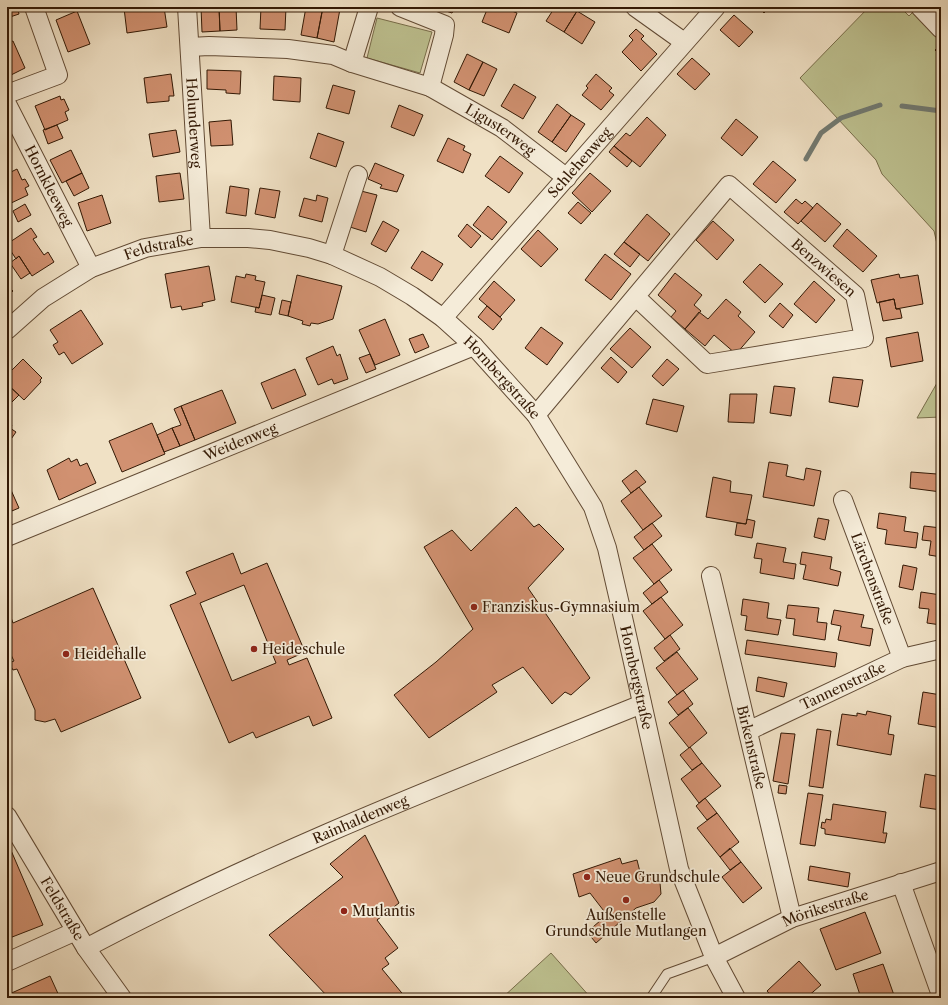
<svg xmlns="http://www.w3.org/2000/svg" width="948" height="1005" font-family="'Libre Caslon Text',serif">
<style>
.green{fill:#bec291;stroke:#786e4b}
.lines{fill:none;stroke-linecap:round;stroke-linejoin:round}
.stream{stroke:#727b73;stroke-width:5}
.building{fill:#d19171;stroke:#331905;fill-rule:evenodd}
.service-casing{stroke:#624b35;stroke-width:11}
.minor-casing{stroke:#624b35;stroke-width:20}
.service{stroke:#f5ecd9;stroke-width:9}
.minor{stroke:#f5ecd9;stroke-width:18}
.poi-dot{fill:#8f2418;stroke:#f5ecd9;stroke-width:1.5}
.labels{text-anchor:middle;stroke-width:3.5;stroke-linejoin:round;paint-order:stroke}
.street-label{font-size:14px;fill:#331905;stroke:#f5ecd9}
.poi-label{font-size:14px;fill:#331905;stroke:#f5ecd9;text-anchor:start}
</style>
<rect width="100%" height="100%" fill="#f0e1c5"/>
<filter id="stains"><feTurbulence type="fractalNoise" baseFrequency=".005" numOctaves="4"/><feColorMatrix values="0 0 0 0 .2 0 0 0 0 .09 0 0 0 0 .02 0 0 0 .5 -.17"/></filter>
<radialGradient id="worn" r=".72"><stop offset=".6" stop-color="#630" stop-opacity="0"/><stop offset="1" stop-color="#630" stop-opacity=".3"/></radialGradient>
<path class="green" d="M869,7H900L909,16L918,7H941V261L934,231L882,174L876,160L800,78Z
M377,18L432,32L420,73L367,58Z
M941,376V417L917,418Z
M551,953L591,998H502Z"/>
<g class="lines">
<path class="stream" d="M902,106L941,111
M806,159L821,133L841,118L880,105"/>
</g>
<path class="building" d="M7,7H17L19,14L7,18Z
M132,7H164L167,27L127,33L124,8Z
M201,7H219L220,31L202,32Z
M219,7H236L237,30L220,31Z
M261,7H286L285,30L260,29Z
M306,7H323L317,38L301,35Z
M323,7L340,9L334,42L317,38Z
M434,7H456L452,13Z
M488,7H502L517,13L509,33L482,22Z
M555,7H571L577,11L564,32L546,21Z
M666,7H674L671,11Z
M758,7H770L764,13Z
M77,11L90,44L68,52L56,20Z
M577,11L595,22L582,44L564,32Z
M734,15L753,32L739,47L720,30Z
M636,29L644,36L641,39L657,54L641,71L622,52L633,40L629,36Z
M13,41L25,68L9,76L7,43Z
M941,45V56L935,50Z
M467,54L483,62L469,90L454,82Z
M692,58L710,74L695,90L677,74Z
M483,62L497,69L484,96L469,90Z
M207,70L241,71L240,94L226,93V90L207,89Z
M171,74L174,96H169V101L147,103L144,78Z
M596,74L612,88L609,91L614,95L601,110L582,95L588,88L586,86Z
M274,76L301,78L300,102L273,100Z
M514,84L536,97L523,119L501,106Z
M333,85L355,91L349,114L326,108Z
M60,96L61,100L64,99L69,110L65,112L68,120L45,130L35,106Z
M557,104L571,115L552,142L538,132Z
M399,105L423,115L414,136L391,127Z
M571,115L585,124L566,152L552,142Z
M647,117L666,135L640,167L614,146L626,133L630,136Z
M736,119L758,137L742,156L721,138Z
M231,120L233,145L211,146L209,122Z
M57,125L63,138L48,144L43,130Z
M176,130L180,152L153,157L149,134Z
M318,133L344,142L336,167L310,158Z
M448,138L465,146L463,150L471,154L463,173L437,161Z
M614,146L632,161L627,167L609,152Z
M71,150L82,173L62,183L50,160Z
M500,156L523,173L509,193L485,176Z
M773,161L796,180L776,203L753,184Z
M375,163L404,175L397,192L380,188L382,185L368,179Z
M17,169L22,180L25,179L29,186L25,188L28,195L7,205V174Z
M82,173L89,188L74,196L66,181Z
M180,173L184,199L159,202L156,176Z
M590,173L611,191L592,212L572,193Z
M230,186L249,189L246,216L226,213Z
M260,188L280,191L275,218L255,214Z
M361,191L377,195L366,232L350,227Z
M102,195L111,223L87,231L78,203Z
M317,195L328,198L322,222L299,216L304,198L316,201Z
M796,199L802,204L805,201L813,208L798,224L784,212Z
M578,202L591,213L581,224L568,213Z
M817,203L841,224L825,242L801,221Z
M25,204L31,215L18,222L13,211Z
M488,206L507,222L492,240L473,225Z
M647,214L670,234L648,261L624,242Z
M383,221L399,230L386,252L371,244Z
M713,221L734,240L717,260L696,240Z
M467,224L481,236L471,248L458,236Z
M31,228L37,237L33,239L44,255L48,252L54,262L32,276L19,256L16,259L7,245V244Z
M847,229L877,256L863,272L833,246Z
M538,230L558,249L541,267L521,249Z
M624,242L640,254L630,267L614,254Z
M422,251L443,264L432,281L411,268Z
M605,254L631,274L611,300L585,280Z
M19,256L30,273L21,279L10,263Z
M760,264L783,284L765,303L743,282Z
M209,266L215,300L202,303L203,306L182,310L181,306L171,308L165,274Z
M675,273L702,295L694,305L701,311L685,329L671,317L676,311L658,295Z
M246,274L256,276L255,280L265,282L259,308L231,302L236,276L245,278Z
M899,274L900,278L918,275L923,304L896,309L894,299L877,303L871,280Z
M297,275L342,286L333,319L318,324L311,323L310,326L302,324L303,321L288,316Z
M494,281L515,300L500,317L479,299Z
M814,281L835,300L816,323L794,304Z
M7,285L13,291L7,297Z
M262,295L275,298L271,315L255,312L256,307L259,308Z
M726,299L741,312L738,316L755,332L736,354L714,335L705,346L685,329L699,312L708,319Z
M894,299L896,309H900L902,318L883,321L879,302Z
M282,300L291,302L288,316L279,314Z
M780,303L793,315L783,328L769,316Z
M487,306L502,319L493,330L478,317Z
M81,310L103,344L72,364L64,352L59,355L53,345L58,342L50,330Z
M385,319L400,355L375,365L359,330Z
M541,327L563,343L547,365L525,348Z
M630,328L651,347L632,368L610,349Z
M918,332L923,361L891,367L886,338Z
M423,334L429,347L415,353L409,339Z
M333,346L337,356L340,354L348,379L334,384L332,379L318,385L306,358Z
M370,354L376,369L366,373L359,358Z
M611,357L627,372L618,383L601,368Z
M23,359L42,378L40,380L41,382L24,400L7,384V375Z
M667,359L679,369L663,386L652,376Z
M295,369L306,395L272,409L261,383Z
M833,377L863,380L858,407L829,402Z
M7,384L19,395L11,403L7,400Z
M774,386L795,388L791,416L770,413Z
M222,390L236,423L195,440L181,406Z
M730,394H757L754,423L728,422Z
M653,399L684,406L677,432L646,424Z
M181,406L195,440L180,446L172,428L181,425L174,409Z
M7,422L12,425L10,428L16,432L7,445Z
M152,423L165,454L122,472L109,441Z
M172,428L180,446L164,452L157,435Z
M940,457L941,492L910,488L911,472L937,474Z
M69,458L71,462L77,459L80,466L87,463L96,483L59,500L47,470Z
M769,462L788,465L786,476L804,480L806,468L821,471L814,506L763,497Z
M636,470L646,482L631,493L622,481Z
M713,477L731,481L730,492L752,495L746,524L706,517Z
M7,481L19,508L7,513Z
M639,487L662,516L643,530L621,501Z
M516,507L534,527L539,524L564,549L528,588L590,678L571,695L565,692L552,704L523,667L492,685L497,692L429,738L394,695L436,662L473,629L424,547L452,530L471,551Z
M879,513L906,517L904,531L918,533L916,548L885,544L887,530L877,528Z
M818,518L829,520L825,540L814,537Z
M747,519L755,521L752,538L735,535L737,523L746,524Z
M652,523L662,536L644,550L634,537Z
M924,526L941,528V557L929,555L931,541L922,540Z
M757,543L786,548L783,562L796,564L794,579L760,573L762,559L754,558Z
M652,544L672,570L654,584L633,558Z
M802,552L832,557L830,569L841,572L838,586L803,579L806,565L800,564Z
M233,553L241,574L267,563L305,652L287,660L289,665L307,658L332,718L313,726L309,716L256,738L253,732L229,743L170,605L196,594L186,572ZM244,585L276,663L232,681L200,603Z
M903,565L917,568L913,590L899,587Z
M659,580L668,592L652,604L643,593Z
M93,588L141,698L61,732L55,719L45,722L35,720V710L17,669L13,670L9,663L14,661L7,647V612H9L13,623Z
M921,592L941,595V625L927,623L929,609L919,608Z
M661,597L683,625L665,639L643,611Z
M743,599L769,603L767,618L781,620L778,635L745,630L747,616L741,615Z
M788,605L819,608L817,622L827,623L825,640L793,635L795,619L786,618Z
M834,610L864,615L861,627L873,629L870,646L838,640L841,626L831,624Z
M670,635L680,649L664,661L654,648Z
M747,640L837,653L835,667L745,654Z
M677,652L698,679L677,695L656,668Z
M758,677L787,683L784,697L756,691Z
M683,690L693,704L678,715L668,702Z
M923,692L941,695V728L918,724Z
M688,708L707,733L689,748L669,723Z
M867,711L891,716L888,734L894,735L891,755L837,745L842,714L857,716V713L866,715Z
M817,729L831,731L823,788L809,786Z
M781,733L795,734L788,784L773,781Z
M690,747L702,763L692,770L680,755Z
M702,763L721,786L699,803L681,779Z
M925,774L941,777V810L920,807Z
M779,785L787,786L786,794L778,793Z
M808,793L823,795L815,846L800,844Z
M705,798L717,813L707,820L696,806Z
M833,804L886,812L883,833H887L885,843L825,834V829L821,828L822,822L825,823L826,819L831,820Z
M717,813L739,842L720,857L697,828Z
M365,835L399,903L377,920L398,948L385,958L389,964L382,969L406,998H329L269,935L343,877L330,864Z
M7,841L43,925L7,939Z
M730,848L741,862L730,870L720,857Z
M620,858L622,864L637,860L641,876H652L657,879L660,883L661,894L654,902L636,908L596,943L587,932L607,915L590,893L579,897L573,874Z
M741,862L762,888L743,903L722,877Z
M810,866L850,873L848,887L808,880Z
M865,912L881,953L836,970L820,929Z
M799,961L821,985L806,998H773L767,991Z
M883,964L895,998H861L853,974Z
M50,976L60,998H7V995Z"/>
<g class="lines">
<defs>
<path id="service" d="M651,998L667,974L714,957"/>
<g id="minor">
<path id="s1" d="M187,7L201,238"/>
<path d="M400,7L445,25L444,35L430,87"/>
<path d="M635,7L684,42"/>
<path d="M920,7L941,29"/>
<path id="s2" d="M190,47L209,46L288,49L333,55L352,63L430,87L502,128L567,178"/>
<path d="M352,63L369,7"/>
<path d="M7,94L58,75L34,7"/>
<path id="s3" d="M7,104L91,268"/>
<path d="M332,255L358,175"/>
<path id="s4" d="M443,318L716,7"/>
<path id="s5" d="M7,330L43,298L91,268L145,248L201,238H248L270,240L309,248L332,255L380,277L412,296L443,318L474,346L536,415L593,507L607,548L624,622L679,869L714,957L736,998"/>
<path id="s6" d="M536,415L729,185L855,295L864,338L707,364L636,297"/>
<path id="s7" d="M843,500L902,658"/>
<path id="s8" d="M7,537L474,346"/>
<path id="s9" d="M711,576L792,918"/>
<path id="s10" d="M748,731L902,658L941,649"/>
<path id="s11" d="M7,816L86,948L122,998"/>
<path d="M901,883L941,995"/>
<path id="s12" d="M86,948C265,853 454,780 642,704"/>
<path id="s13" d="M714,957L792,918L941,871"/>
<path d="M7,962L76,931"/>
</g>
</defs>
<use href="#service" class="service-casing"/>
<use href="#minor" class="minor-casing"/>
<use href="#service" class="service"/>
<use href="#minor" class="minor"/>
</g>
<g class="poi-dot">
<circle cx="474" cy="607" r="4"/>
<circle cx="254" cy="649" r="4"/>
<circle cx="66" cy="654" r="4"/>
<circle cx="587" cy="877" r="4"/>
<circle cx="626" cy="900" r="4"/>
<circle cx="344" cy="911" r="4"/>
</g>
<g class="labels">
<g class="street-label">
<text dy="5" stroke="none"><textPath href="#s1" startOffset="116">Holunderweg</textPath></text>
<text dy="5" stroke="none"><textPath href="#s2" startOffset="328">Ligusterweg</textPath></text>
<text dy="5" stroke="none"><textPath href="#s4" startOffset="207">Schlehenweg</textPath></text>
<text dy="5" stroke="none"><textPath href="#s3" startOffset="92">Hornkleeweg</textPath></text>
<text dy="5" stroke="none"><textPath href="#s5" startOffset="176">Feldstraße</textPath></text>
<text dy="5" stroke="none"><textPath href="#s6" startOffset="426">Benzwiesen</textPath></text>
<text dy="5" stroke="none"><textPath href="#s5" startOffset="564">Hornbergstraße</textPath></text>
<text dy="5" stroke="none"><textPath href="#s8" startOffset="252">Weidenweg</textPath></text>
<text dy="5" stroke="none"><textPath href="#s7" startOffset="84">Lärchenstraße</textPath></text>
<text dy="5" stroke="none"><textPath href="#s5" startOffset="899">Hornbergstraße</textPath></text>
<text dy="5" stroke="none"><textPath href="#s10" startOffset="105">Tannenstraße</textPath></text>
<text dy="5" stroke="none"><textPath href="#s9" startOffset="176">Birkenstraße</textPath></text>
<text dy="5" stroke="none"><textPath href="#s12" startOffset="303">Rainhaldenweg</textPath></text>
<text dy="5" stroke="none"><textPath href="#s11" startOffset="108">Feldstraße</textPath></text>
<text dy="5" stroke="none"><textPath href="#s13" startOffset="122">Mörikestraße</textPath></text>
</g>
<g class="poi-label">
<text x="482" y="612">Franziskus-Gymnasium</text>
<text x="262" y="654">Heideschule</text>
<text x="74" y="659">Heidehalle</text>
<text x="595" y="882">Neue Grundschule</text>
<text x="352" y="916">Mutlantis</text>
<text x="626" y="920" text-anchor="middle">Außenstelle<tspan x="626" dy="16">Grundschule Mutlangen</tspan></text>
</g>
</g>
<rect width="948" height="1005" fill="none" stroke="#f0e1c5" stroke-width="24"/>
<rect x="8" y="8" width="932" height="989" fill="none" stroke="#331905" stroke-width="2"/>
<rect x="12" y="12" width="924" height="981" fill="none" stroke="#331905"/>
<rect width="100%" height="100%" filter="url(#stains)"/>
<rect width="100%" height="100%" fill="url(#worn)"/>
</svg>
